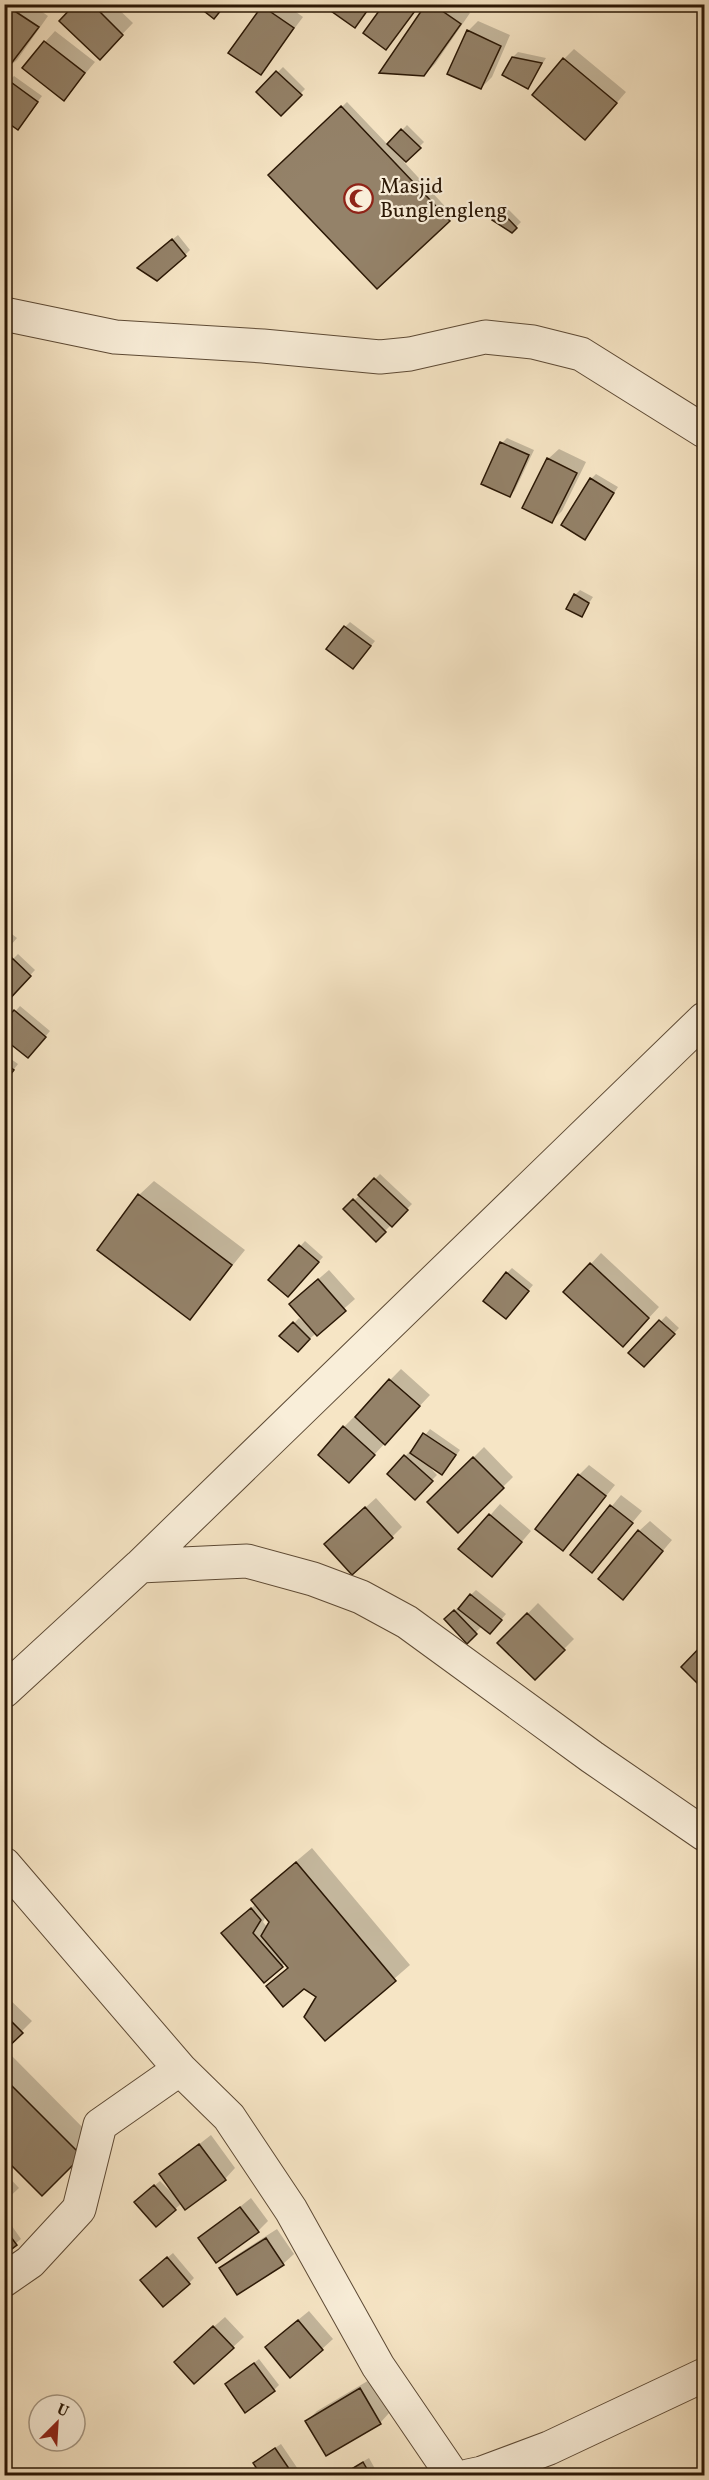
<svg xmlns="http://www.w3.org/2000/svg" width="709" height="2480" font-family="Vollkorn,serif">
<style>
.shadow{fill:#0003;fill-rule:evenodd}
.building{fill:#948269;stroke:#2a1705;stroke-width:1.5}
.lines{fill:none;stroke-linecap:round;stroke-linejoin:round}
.minor-casing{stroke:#5d4a35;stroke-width:35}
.minor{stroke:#f9eed9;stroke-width:33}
.labels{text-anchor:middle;stroke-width:4.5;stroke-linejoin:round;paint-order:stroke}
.poi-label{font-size:21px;fill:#2a1705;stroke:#f9eed9;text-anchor:start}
</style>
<rect width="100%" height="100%" fill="#f6e5c5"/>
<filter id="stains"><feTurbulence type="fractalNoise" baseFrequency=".00333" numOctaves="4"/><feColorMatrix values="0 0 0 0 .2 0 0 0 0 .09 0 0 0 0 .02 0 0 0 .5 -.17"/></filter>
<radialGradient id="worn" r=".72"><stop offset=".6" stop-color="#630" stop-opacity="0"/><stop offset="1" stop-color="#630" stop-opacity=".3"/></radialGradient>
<path class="shadow" d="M11,4H31L48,16L17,60L4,71V12Z
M77,4H113L133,23L110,47Z
M266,4H285L303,17L261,73L263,7Z
M338,4H374L355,26Z
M386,4L419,6L391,43Z
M427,4H457L470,13L435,64L424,75Z
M478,21L510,35L492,77L481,88L468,31Z
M55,31L95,62L64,99L45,42Z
M574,49L626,92L596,127L564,59Z
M518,52L546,58L528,87L513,57Z
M283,67L305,89L281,114L258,92Z
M14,76L42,96L18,128L9,81Z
M347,102L388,145L407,125L424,142L404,162L453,215L377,287L271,175Z
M505,206L521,222L512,231L500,210Z
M178,235L190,250L185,255L144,263Z
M507,438L534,450L515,490L510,496L502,443Z
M559,449L586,462L562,511L551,522L548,459Z
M596,474L618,487L585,538L591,479Z
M580,590L593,597L581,615L575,595Z
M350,622L375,641L358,662L345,627Z
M4,928L17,938L4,953Z
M18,954L35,970L4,1003V968Z
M20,1006L50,1031L33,1051L4,1024Z
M4,1054L18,1064L4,1082Z
M380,1174L412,1204L376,1240L346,1209Z
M154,1181L245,1250L190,1318L139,1195Z
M305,1241L323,1257L293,1290L270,1279Z
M601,1253L659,1307L633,1335L565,1292Z
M512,1268L533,1285L510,1312L507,1273Z
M329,1270L355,1299L297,1350L282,1336L299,1318L305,1323L306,1322L301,1294Z
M666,1316L679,1328L644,1365L630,1353Z
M401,1369L430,1395L359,1471L344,1427Z
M430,1429L460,1450L447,1468L423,1460L437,1475L415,1497L389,1474L410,1451L412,1452Z
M484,1447L513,1477L458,1531L429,1502Z
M589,1465L615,1485L563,1549L579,1475Z
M621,1495L642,1511L592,1571L572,1555Z
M376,1498L402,1527L392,1537L336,1534Z
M500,1504L531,1531L502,1565L461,1549Z
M650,1521L672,1540L623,1598L639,1531Z
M476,1590L506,1614L495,1627L482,1626L467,1641L446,1619Z
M538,1603L574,1639L535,1678L499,1643Z
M704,1645V1688L683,1667Z
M312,1848L410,1965L325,2039L318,1996L304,1987L268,1986L289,1966L286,1963L282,1966L234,1923L256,1904L253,1900L268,1885ZM266,1916L271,1921L268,1928L263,1922Z
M4,1994L32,2021L4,2049Z
M9,2053L96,2141L42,2194L11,2163L4,2165V2057Z
M211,2135L235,2168L225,2179L161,2174Z
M4,2172L19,2188L4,2202Z
M160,2181L182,2203L175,2209L141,2197Z
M251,2198L268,2221L258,2231L200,2239Z
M7,2219L21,2239L4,2253V2221Z
M277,2229L294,2254L283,2264L221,2268L232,2258Z
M173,2253L194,2278L189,2283L147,2275Z
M309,2311L333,2339L322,2349L277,2337Z
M225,2317L244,2337L233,2347L186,2351Z
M259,2359L279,2385L274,2390L232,2380Z
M371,2379L390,2412L380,2423L307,2421L317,2411Z
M281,2444L302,2475V2476H264L260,2458Z
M369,2458L379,2476H338Z"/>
<path class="building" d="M75,4H92L123,35L100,60L59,21Z
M195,4H226L214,19Z
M336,4H372L355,28L331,11Z
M384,4H406L415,11L386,50L363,33Z
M426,4H432L461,24L424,76L379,73Z
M7,6L39,27L4,73V10Z
M262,6L294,28L261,75L228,53Z
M467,30L501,46L481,89L447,74Z
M44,41L85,73L64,101L22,68Z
M512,57L542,63L528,89L502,75Z
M563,58L617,103L585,140L532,95Z
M276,71L302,95L281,116L256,92Z
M8,80L38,102L18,130L4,120V86Z
M341,106L450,221L377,289L268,175Z
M401,129L421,148L406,162L387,144Z
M499,209L517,228L512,233L492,220Z
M172,239L186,256L157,281L137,268Z
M500,442L529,455L510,497L481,484Z
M547,458L577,473L552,523L522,508Z
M590,478L614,493L585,540L561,525Z
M574,594L589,603L582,617L566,609Z
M344,626L371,646L353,669L326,649Z
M12,958L31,976L4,1005V966Z
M14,1010L46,1037L28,1058L4,1039V1021Z
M4,1063L14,1070L4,1083Z
M374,1178L408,1210L392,1227L358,1195Z
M138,1194L232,1265L190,1320L97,1250Z
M353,1199L386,1232L376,1242L343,1209Z
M299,1245L319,1262L288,1297L268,1280Z
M590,1263L649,1318L623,1347L563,1292Z
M506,1272L529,1291L506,1319L483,1301Z
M318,1279L346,1311L317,1336L289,1304Z
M659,1320L675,1334L644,1367L628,1353Z
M293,1322L310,1339L298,1352L279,1336Z
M389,1379L420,1406L385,1445L355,1417Z
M343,1426L375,1455L349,1483L318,1455Z
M423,1433L456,1455L442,1475L410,1453Z
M404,1455L433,1481L415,1500L387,1474Z
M473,1457L504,1488L458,1533L427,1502Z
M578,1474L606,1496L563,1551L535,1529Z
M610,1505L633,1523L592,1573L570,1555Z
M365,1507L393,1538L352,1575L324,1544Z
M489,1514L522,1542L492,1577L458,1549Z
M638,1530L663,1551L623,1600L598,1579Z
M470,1594L502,1620L490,1634L458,1609Z
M454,1610L477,1634L467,1644L444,1619Z
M527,1613L565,1650L535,1680L497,1643Z
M704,1643V1690L681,1667Z
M296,1862L396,1981L325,2041L304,2017L316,1997L304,1989L283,2007L266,1986L288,1968L261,1936L269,1922L251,1900Z
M251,1908L261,1920L253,1933L283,1967L264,1983L221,1933Z
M4,2014L23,2033L4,2051Z
M4,2078L82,2156L42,2196L10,2164L4,2167Z
M199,2144L226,2180L185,2210L159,2174Z
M154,2185L176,2210L156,2227L134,2202Z
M240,2207L259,2232L216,2263L198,2238Z
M4,2228L17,2245L4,2255Z
M266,2238L284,2265L237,2295L219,2268Z
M167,2257L190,2284L163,2307L140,2280Z
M298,2320L323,2350L290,2378L265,2347Z
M213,2326L234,2348L194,2384L174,2362Z
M254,2363L275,2391L245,2413L225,2384Z
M360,2388L381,2424L326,2456L305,2421Z
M275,2448L294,2476H262L253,2463Z
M363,2462L371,2476H340Z"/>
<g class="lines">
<defs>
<path id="minor" d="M4,314L115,337L263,346L380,357L410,354L485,337L533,342L581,354L704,431
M140,1566L247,1561L313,1579L361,1597L407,1622L592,1757L704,1834
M4,1691L140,1566L704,1019
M4,1864L180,2069
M4,2280L30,2262L79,2209L100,2125L180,2069L229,2117L291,2210L378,2366L453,2476
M468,2476L482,2473L549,2448L704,2375"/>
</defs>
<use href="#minor" class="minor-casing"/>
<use href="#minor" class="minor"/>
</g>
<defs>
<symbol id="mosque-ring" viewBox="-11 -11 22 22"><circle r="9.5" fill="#f9eed9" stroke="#8f2418" stroke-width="1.5"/><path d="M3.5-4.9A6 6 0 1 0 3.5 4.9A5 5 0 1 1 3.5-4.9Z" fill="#8f2418"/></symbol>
</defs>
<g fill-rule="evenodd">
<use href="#mosque-ring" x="342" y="182" width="33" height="33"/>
</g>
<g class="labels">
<g class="poi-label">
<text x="380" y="193">Masjid<tspan x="380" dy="24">Bunglengleng</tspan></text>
</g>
</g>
<rect width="709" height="2480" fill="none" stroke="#f6e5c5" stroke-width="24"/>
<rect x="6" y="6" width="697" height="2468" fill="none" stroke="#2a1705" stroke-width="3"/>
<rect x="12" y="12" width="685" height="2456" fill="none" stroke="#2a1705" stroke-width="1.5"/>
<g transform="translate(57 2423) rotate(24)"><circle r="28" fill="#f9eed9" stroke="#a69884" stroke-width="1.5"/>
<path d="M0-4.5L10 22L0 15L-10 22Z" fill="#8f2418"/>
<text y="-9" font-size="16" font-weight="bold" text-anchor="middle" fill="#2a1705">U</text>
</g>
<rect width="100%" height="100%" filter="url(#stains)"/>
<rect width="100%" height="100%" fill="url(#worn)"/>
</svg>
